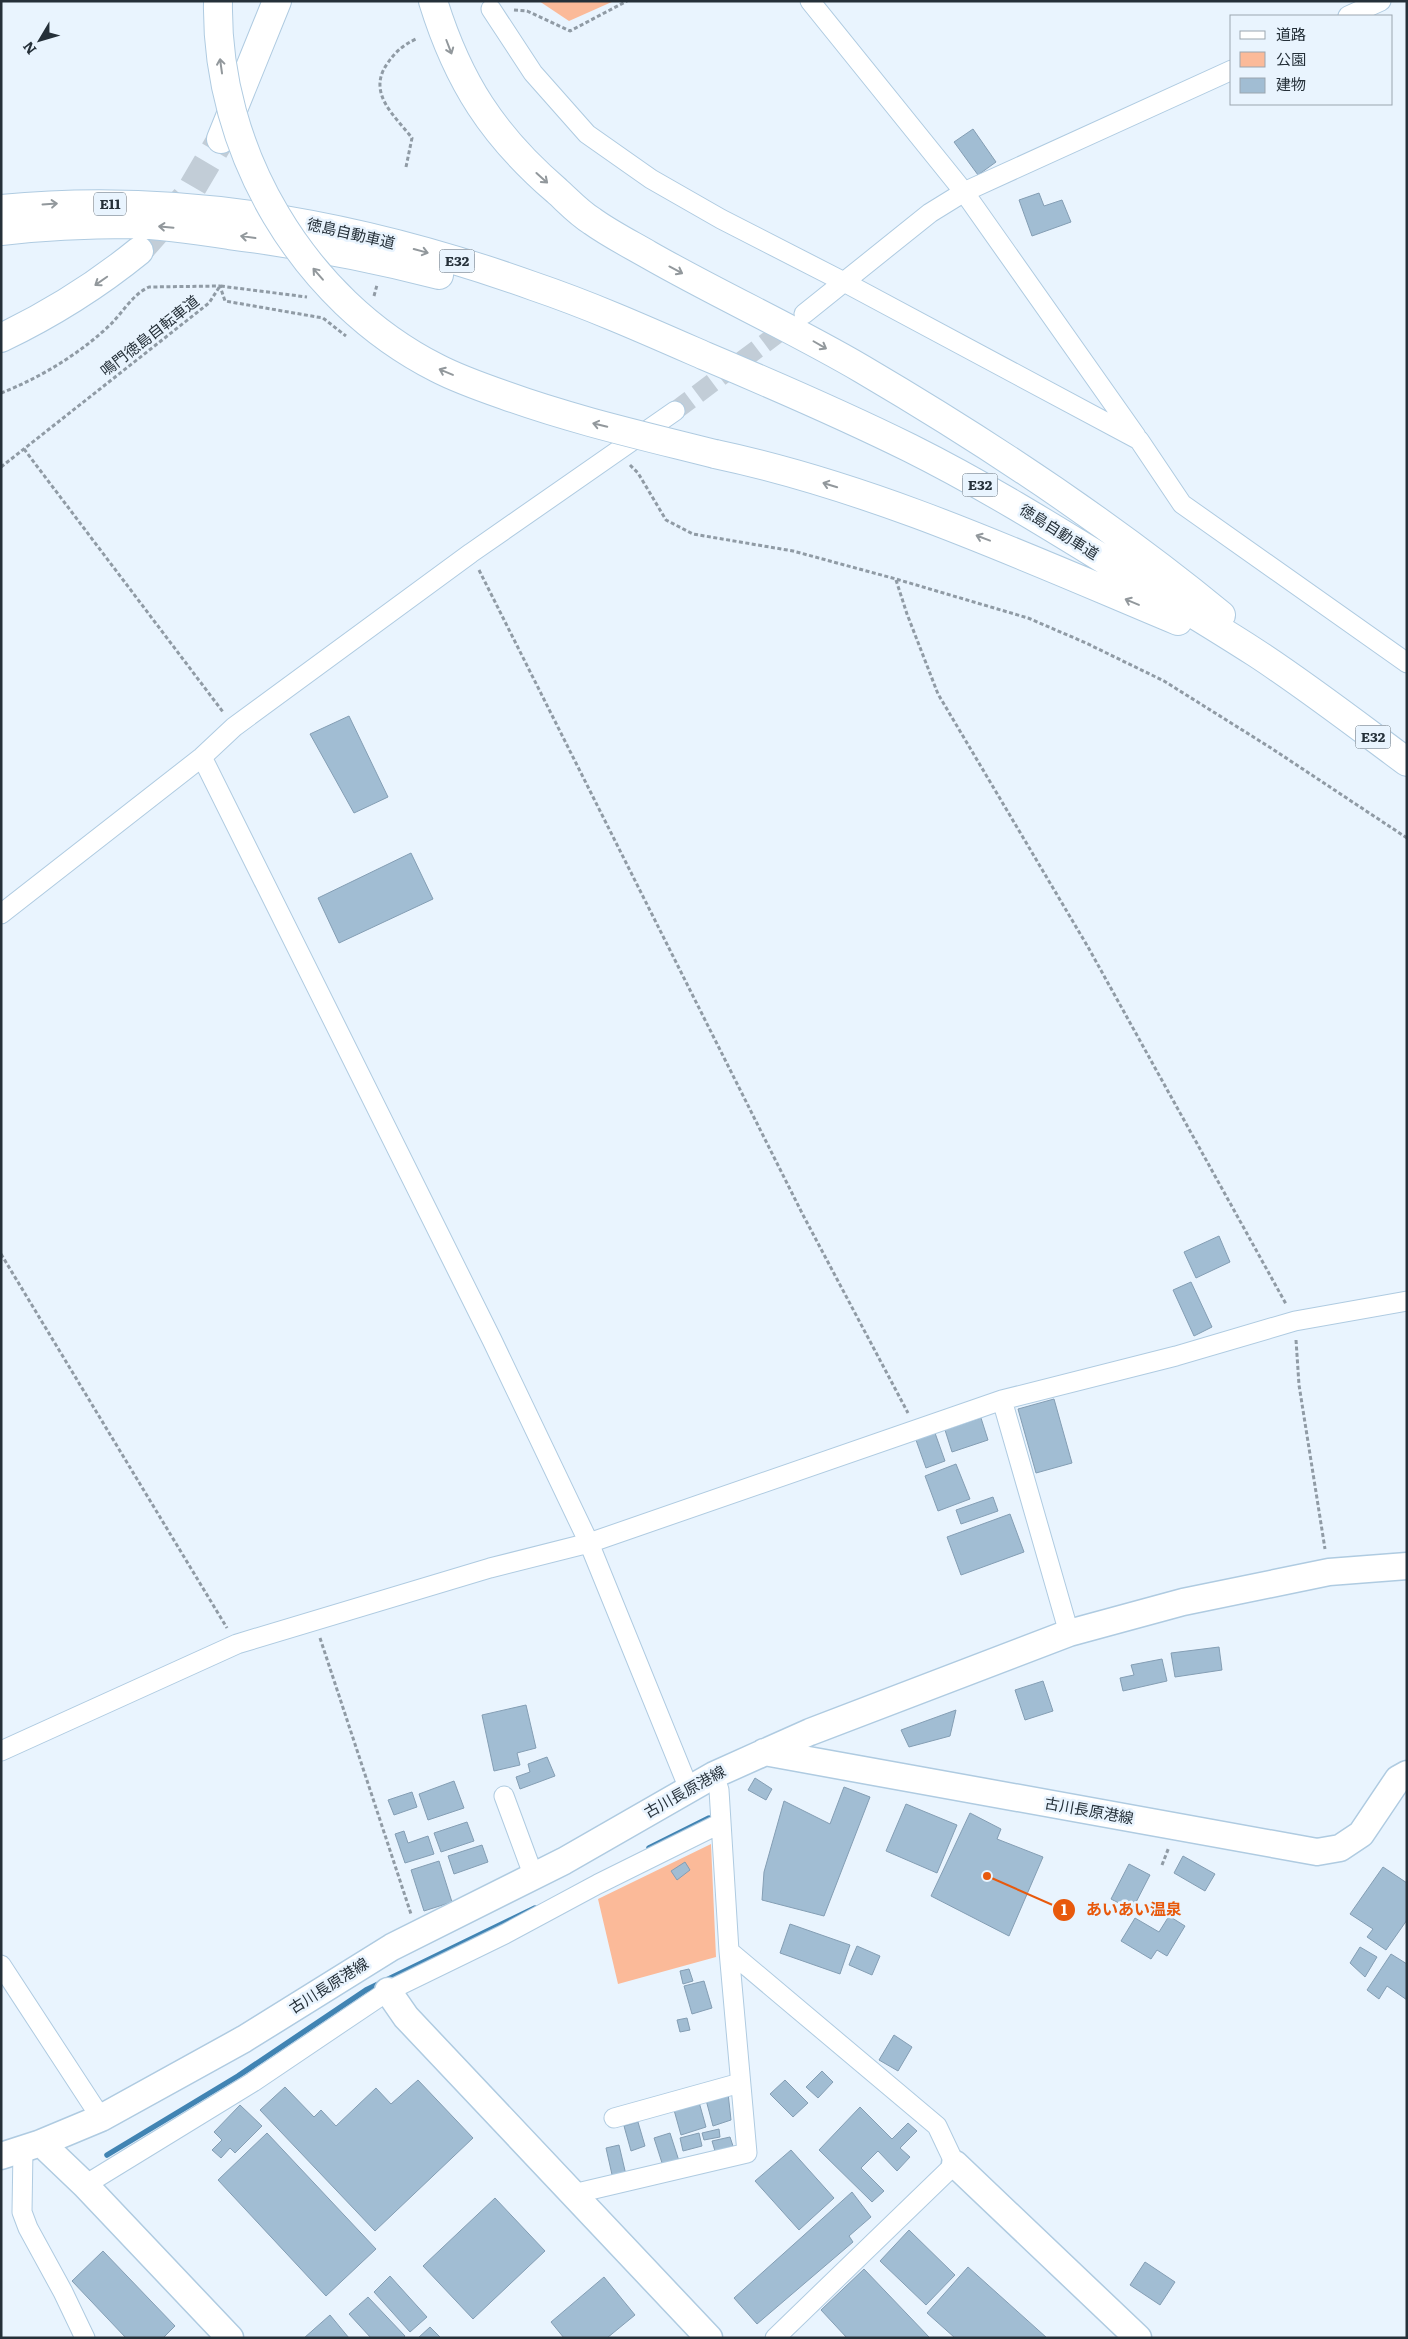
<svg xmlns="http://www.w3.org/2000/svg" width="1408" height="2339" font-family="Literata,'Noto Sans JP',serif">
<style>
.green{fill:#fbba99}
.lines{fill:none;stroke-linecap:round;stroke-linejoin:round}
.stream{stroke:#4184b3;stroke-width:5.5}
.building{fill:#a1bdd3;stroke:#849eb4}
.street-tunnel{stroke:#c2cdd7;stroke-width:19;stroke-dasharray:19 9;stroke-linecap:butt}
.highway-tunnel{stroke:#c2cdd7;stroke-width:28;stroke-dasharray:28 14;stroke-linecap:butt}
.street-casing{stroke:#afcbe1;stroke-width:21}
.secondary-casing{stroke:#afcbe1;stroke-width:29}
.highway-casing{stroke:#afcbe1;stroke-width:30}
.path{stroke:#909ba5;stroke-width:3;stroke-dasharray:4 2.5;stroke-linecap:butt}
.street{stroke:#fff;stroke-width:19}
.secondary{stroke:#fff;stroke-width:26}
.highway{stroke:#fff;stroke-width:28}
.highway-bridge-casing{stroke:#afcbe1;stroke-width:30;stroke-linecap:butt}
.highway-bridge{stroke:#fff;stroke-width:28}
.oneway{stroke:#92989c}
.labels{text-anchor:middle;stroke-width:5;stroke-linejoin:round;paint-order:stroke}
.shield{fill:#e9f4fe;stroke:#606b74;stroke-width:1}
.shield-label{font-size:14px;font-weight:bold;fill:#253039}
.street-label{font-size:15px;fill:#253039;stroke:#e9f4fe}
.leader{fill:none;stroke:#e8590c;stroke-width:2}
.callout-dot{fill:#e8590c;stroke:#e9f4fe;stroke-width:2}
.mark-label{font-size:15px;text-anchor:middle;font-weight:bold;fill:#fff}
.callout-label{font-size:16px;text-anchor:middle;font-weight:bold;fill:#e8590c;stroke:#e9f4fe;stroke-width:5;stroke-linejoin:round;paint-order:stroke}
</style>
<rect width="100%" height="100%" fill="#e9f4fe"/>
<path class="green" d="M539,1H614L569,21Z
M711,1844L716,1957L618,1984L598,1899Z"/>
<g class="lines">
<path class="stream" d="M649,1848L709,1818
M107,2155L238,2076L366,1990L535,1908"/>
</g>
<path class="building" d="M973,129L996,162L978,175L954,142Z
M1039,193L1044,206L1062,200L1071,222L1032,236L1019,200Z
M349,716L388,797L354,813L310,734Z
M411,853L433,899L339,943L318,898Z
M1219,1236L1230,1262L1196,1278L1184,1252Z
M1191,1282L1212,1327L1194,1336L1173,1290Z
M1054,1399L1072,1463L1036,1473L1018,1409Z
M981,1418L988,1440L952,1452L945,1430Z
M935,1433L945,1461L926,1468L916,1440Z
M956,1464L970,1499L938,1511L925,1476Z
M993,1497L998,1511L961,1524L956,1510Z
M1010,1514L1024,1552L961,1575L947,1537Z
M1219,1647L1222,1670L1175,1677L1171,1653Z
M1162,1659L1167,1681L1123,1691L1120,1678L1134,1675L1131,1665Z
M1043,1681L1053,1711L1025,1720L1015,1690Z
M526,1705L536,1748L517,1753L520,1765L494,1771L482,1715Z
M956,1710L950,1736L909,1747L901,1730Z
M547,1757L555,1776L520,1789L516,1777L530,1772L528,1764Z
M755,1778L772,1789L766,1800L748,1790Z
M454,1781L464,1808L428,1820L419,1794Z
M844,1787L870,1797L824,1916L762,1900L764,1872L784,1801L830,1824Z
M412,1792L417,1807L394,1815L388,1800Z
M906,1804L957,1825L937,1873L886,1851Z
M970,1813L1001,1829L997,1839L1043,1857L1009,1936L931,1896Z
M467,1822L474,1841L441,1852L434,1833Z
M404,1831L408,1843L428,1836L434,1854L405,1863L395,1834Z
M482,1845L488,1862L454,1874L448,1856Z
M1183,1856L1215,1874L1205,1891L1174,1873Z
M439,1861L452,1902L424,1911L411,1870Z
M685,1862L690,1870L677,1880L671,1871Z
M1129,1864L1150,1875L1132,1910L1111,1899Z
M1383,1867L1407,1883V1920L1386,1950L1367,1937L1373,1929L1350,1914Z
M1169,1916L1185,1926L1167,1956L1157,1950L1151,1959L1121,1941L1135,1918L1159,1932Z
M790,1924L850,1945L840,1974L780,1953Z
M857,1946L880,1956L872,1975L849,1965Z
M1360,1947L1377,1957L1365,1977L1350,1963Z
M1391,1954L1407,1964V2000L1387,1986L1379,1999L1367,1990Z
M689,1969L693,1981L683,1984L680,1971Z
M704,1981L712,2008L692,2014L684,1986Z
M687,2018L690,2030L680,2032L677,2020Z
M894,2035L912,2047L898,2071L879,2060Z
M822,2071L833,2082L818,2098L806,2087Z
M418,2080L473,2138L375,2231L260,2110L285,2087L314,2117L321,2110L336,2126L376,2088L391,2104Z
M785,2080L808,2103L793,2117L770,2094Z
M728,2093L731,2120L713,2126L706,2100Z
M699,2102L706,2127L681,2135L674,2110Z
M240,2105L262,2126L235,2153L230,2148L221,2158L212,2150L222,2140L214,2132Z
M860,2107L892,2139L908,2123L917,2131L900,2148L910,2157L897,2171L878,2151L861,2168L884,2191L872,2202L819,2150Z
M638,2122L645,2146L631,2151L624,2126Z
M719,2129L720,2137L704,2140L702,2133Z
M267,2133L376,2249L326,2296L218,2180Z
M670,2133L679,2161L663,2166L654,2138Z
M699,2133L702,2146L683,2151L680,2138Z
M730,2137L733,2146L715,2151L712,2141Z
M619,2145L626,2175L613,2179L606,2148Z
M791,2150L834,2198L799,2230L755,2181Z
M852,2192L871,2217L849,2236L853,2242L757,2324L734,2298Z
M495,2198L545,2251L473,2319L423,2266Z
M909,2230L955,2275L926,2305L880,2261Z
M103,2251L175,2326L163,2338H126L72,2281Z
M1145,2262L1175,2282L1160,2305L1130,2285Z
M968,2267L1047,2338H955L927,2313Z
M864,2269L929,2337L928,2338H847L821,2310Z
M390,2276L427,2317L410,2332L374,2292Z
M604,2277L635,2315L607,2338H564L551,2322Z
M368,2297L405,2336L403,2338H371L349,2314Z
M330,2315L349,2338H304Z
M430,2327L441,2338H418Z"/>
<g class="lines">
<path class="street-tunnel" d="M675,411L793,322"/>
<path class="highway-tunnel" d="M139,251L188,195L221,139"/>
<defs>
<path id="street" d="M810,1L964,192L1136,436
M491,9L533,73L587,134L651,179L721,219L844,282L1139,440L1182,504L1407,663
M1348,16L1381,1
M804,314L930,213L964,192L1232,70
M202,757L492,1340L589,1543L689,1789
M1,914L202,757L234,727L471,553L675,411
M1002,1400L1069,1633
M1,1751L237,1644L490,1568L589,1543L1002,1400L1176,1356L1295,1321L1407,1301
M714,1775L719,1790L729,1951L937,2126L955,2164L775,2338
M504,1796L534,1877
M1,1965L101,2118
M614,2118L740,2083
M23,2149L22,2212L28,2228L63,2292L85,2338
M85,2185L253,2082L388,1991L505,1934L598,1884L721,1823
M573,2194L747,2153L729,1951"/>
<path id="secondary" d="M764,1752L1317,1852L1340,1848L1361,1834L1398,1779L1407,1774
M388,1991L406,2017L709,2338
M41,2143L85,2185L230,2338
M1,2156L41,2143L101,2118L244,2039L392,1947L564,1861L714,1775L810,1732L1069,1633L1183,1602L1329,1572L1407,1566
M955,2164L1138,2338"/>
<path id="highway" d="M433,1C458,82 493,136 557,191C568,201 579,213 592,221C610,234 630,244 649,255C719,295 792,328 862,369C988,443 1109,523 1221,615
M221,139L277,1
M1,209C182,191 363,225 533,286C592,306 648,331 705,356C774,385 843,415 910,448C982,484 1050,526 1118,568C1164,596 1211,624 1256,653C1308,687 1357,725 1407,762
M1,231C44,226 87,224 131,224C163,225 197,230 229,235C299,244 370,257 439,275
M1,338C51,314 96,286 139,251
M715,454C876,488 1027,558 1178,621"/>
</defs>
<use href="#street" class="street-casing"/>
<use href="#secondary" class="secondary-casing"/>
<use href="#highway" class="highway-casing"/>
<path class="path" d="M514,10L527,11L570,31L627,1
M406,167L412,138C394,115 367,93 387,64C395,52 403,45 416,39
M374,296L377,285
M1,393C40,378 81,353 111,324C123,312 133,294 149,287L220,286L225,301L323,318L346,336
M24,449L223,712
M630,465L638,473L666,520L693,534L793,551L896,579L1028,618L1086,643L1164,681L1271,748L1407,838
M1,467L209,303L220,286L307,297
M479,570L803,1215L908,1413
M896,580L907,614L938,694L1088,947L1286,1304
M1,1254L227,1628
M1296,1340L1299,1385L1325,1549
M320,1638L411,1914
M1162,1865L1169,1847"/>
<use href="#street" class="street"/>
<use href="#secondary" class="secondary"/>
<use href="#highway" class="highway"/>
<defs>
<path id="highway-bridge" d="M218,1C215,151 303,300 437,368C458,379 481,387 504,395C573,420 644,436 715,454"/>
</defs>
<use href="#highway-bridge" class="highway-bridge-casing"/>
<use href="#highway-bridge" class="highway-bridge"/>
</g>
<defs><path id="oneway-shaft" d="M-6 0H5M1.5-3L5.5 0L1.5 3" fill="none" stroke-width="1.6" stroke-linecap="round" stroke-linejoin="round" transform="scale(1.25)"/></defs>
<g class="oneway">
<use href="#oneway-shaft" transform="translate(449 47) rotate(69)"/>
<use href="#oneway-shaft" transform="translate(221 66) rotate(-98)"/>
<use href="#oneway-shaft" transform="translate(542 178) rotate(42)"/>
<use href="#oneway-shaft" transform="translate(50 204) rotate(-4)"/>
<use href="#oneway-shaft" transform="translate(166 227) rotate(-175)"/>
<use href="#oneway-shaft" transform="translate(248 237) rotate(-172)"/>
<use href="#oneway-shaft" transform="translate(421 251) rotate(15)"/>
<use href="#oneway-shaft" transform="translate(676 270) rotate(28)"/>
<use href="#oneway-shaft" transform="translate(318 274) rotate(-131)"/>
<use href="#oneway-shaft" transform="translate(101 281) rotate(145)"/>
<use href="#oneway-shaft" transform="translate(820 345) rotate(30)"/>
<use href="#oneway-shaft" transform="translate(446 372) rotate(-157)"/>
<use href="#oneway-shaft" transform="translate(600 425) rotate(-166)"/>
<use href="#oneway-shaft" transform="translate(830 485) rotate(-163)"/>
<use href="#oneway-shaft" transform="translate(983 538) rotate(-159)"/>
<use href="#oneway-shaft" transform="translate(1132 602) rotate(-157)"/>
</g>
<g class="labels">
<g class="shield">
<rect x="94" y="192.5" width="32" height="23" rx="4"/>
<rect x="439.5" y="249.5" width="35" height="23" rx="4"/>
<rect x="962.5" y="473.5" width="35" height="23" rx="4"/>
<rect x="1355.5" y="725.5" width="35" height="23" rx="4"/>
</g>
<g class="shield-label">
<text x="110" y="209">E11</text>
<text x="457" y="266">E32</text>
<text x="980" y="490">E32</text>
<text x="1373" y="742">E32</text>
</g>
<g class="street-label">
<text transform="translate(351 234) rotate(13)" y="5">徳島自動車道</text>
<text transform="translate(150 336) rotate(-38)" y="5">鳴門徳島自転車道</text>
<text transform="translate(1059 532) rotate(32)" y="5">徳島自動車道</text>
<text transform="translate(685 1792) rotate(-29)" y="5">古川長原港線</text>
<text transform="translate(1089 1811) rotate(10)" y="5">古川長原港線</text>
<text transform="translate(329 1986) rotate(-32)" y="5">古川長原港線</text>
</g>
</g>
<path class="leader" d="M987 1876L1064 1910"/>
<g class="callout-dot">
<circle cx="987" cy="1876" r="5"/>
<circle cx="1064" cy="1910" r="12"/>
</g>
<g class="mark-label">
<text x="1064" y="1915">1</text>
</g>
<g class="callout-label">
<text x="1134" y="1915">あいあい温泉</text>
</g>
<rect width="1408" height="2339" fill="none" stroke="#253039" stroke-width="5"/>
<rect x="1230" y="15" width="162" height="90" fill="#e9f4fe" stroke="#9ba6af"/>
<rect x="1240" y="31" width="25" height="8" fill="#ffffff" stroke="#9ba6af"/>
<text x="1276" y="40" font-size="15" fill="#253039">道路</text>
<rect x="1240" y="52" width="25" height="15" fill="#fbba99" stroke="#9ba6af"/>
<text x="1276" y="65" font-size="15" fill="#253039">公園</text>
<rect x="1240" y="78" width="25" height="15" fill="#a1bdd3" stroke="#9ba6af"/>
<text x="1276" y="90" font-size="15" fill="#253039">建物</text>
<g transform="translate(40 40) rotate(232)" stroke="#e9f4fe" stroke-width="4" paint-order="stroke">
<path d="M0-4L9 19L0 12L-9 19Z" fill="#253039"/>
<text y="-8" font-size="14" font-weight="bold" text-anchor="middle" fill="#253039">N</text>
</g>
</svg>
